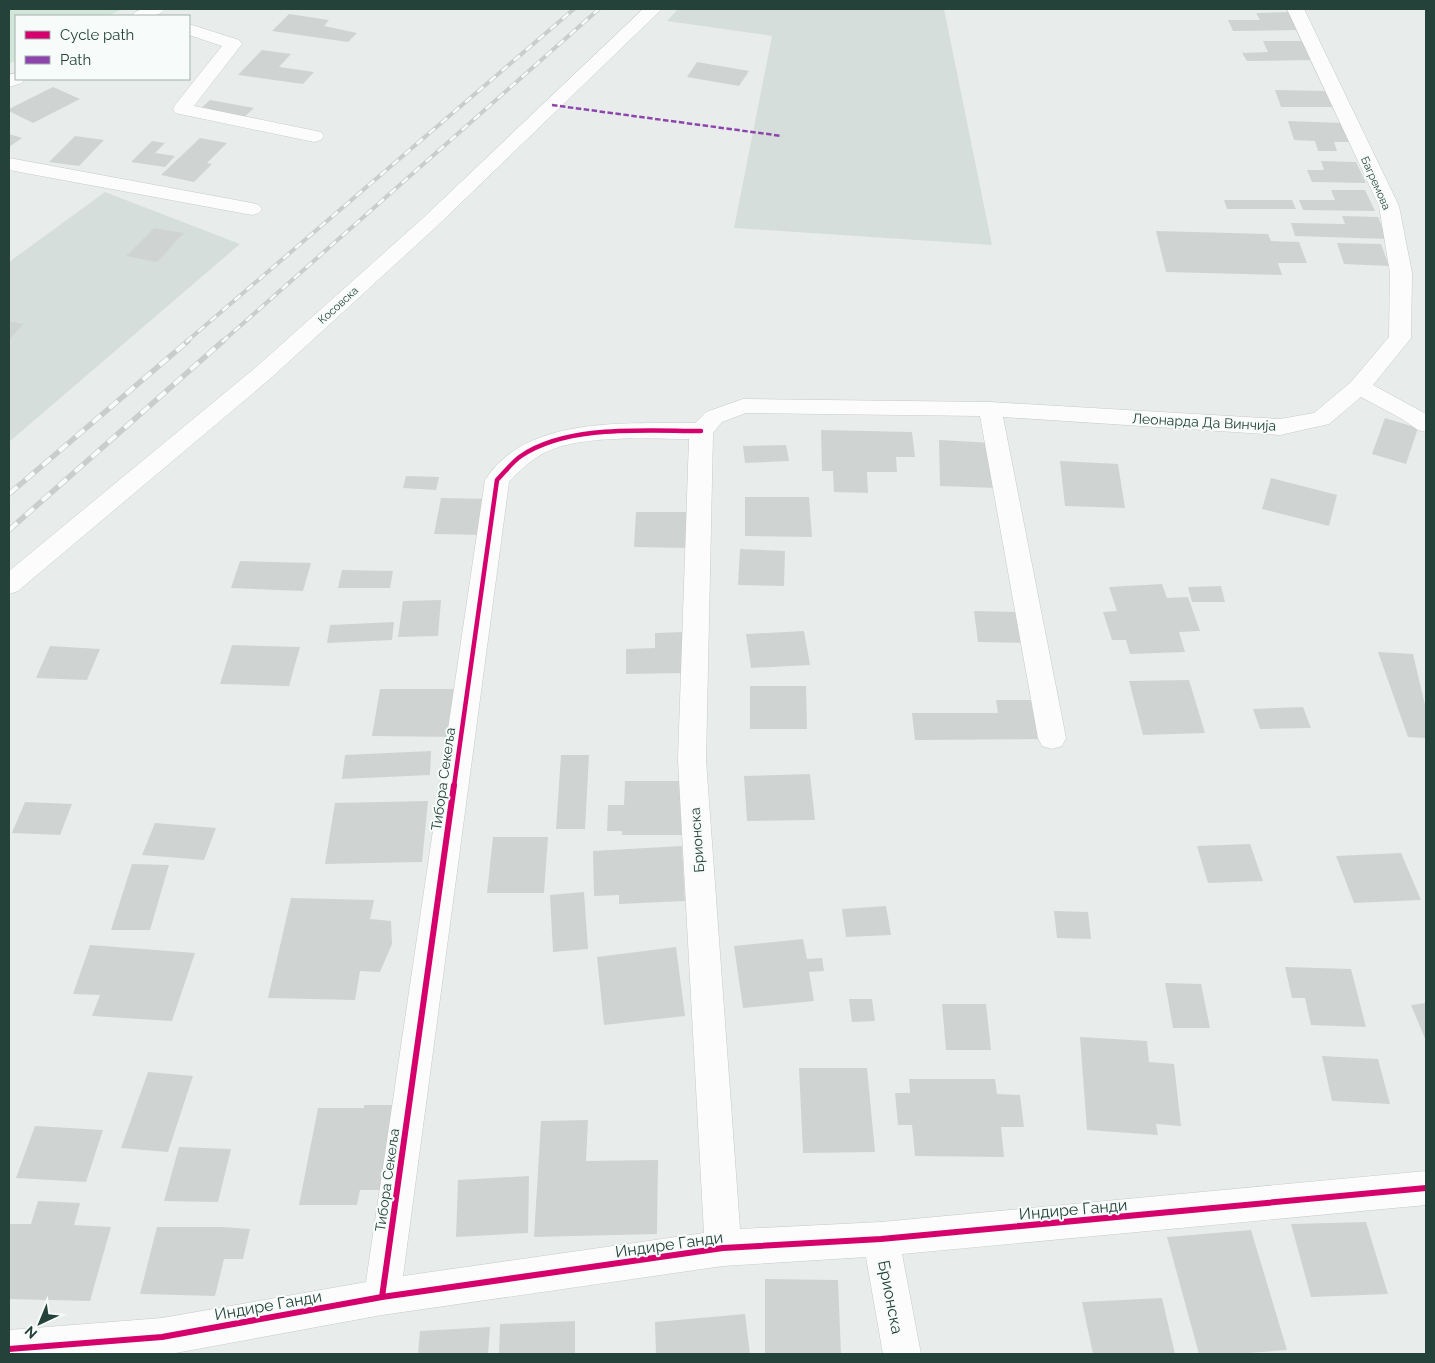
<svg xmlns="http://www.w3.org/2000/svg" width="1435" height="1363" font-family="Raleway,sans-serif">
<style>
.built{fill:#d6dedb}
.green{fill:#d1e6d8}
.building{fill:#cfd4d2}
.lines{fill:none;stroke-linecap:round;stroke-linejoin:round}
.minor-casing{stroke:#c5cac8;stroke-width:1}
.tertiary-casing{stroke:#c5cac8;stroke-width:1}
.minor{fill:#fcfcfc;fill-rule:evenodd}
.tertiary{fill:#fcfcfc;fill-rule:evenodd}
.rail-far1-casing{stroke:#c9cdcc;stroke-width:4}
.rail-casing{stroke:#c9cdcc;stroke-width:5.5}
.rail-far1{stroke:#f7fbf9;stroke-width:2.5;stroke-dasharray:8;stroke-linecap:butt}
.rail{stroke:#f7fbf9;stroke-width:4;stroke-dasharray:11;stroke-linecap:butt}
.quiet{stroke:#8e44ad;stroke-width:2.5;stroke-dasharray:5.5 2.5;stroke-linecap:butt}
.cycleway-far1-casing{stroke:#f7fbf9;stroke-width:8}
.cycleway-casing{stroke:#f7fbf9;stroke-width:9}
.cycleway-far1{stroke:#d6006c;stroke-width:4.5}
.cycleway{stroke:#d6006c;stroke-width:6}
.labels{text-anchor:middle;stroke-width:4;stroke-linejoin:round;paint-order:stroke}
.far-street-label{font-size:11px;fill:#24423a;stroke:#f7fbf9}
.street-label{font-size:14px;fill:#24423a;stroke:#f7fbf9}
.near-street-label{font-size:16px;fill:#24423a;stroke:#f7fbf9}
</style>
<rect width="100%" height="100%" fill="#e8edeb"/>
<path class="built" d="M678,9H944L992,245L734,228L772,36L667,21Z
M105,192L240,244L9,442V262Z"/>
<path class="green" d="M9,9H123L108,16H16V60L9,64Z"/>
<path class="building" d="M1290,12L1300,30L1233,31L1228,20H1260L1256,13Z
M289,14L329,20L324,26L357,33L348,42L272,31Z
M1263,41H1305L1316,60L1247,61L1242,53L1268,52Z
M262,50L291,54L279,67L314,72L303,84L238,75Z
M697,62L749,71L739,86L687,77Z
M53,87L80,99L33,123L9,111V109Z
M1275,90L1328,91L1335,107H1281Z
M210,100L254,108L243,118L200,109Z
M1288,121L1343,123L1349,142H1334L1337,151H1318L1315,141L1294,140Z
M9,134L22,138L9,147Z
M75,136L104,140L79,166L49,162Z
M200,138L227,143L207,163L212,164L194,182L161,175Z
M152,141L165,143L155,153L175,156L165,167L131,162Z
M1321,161L1356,162L1366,183L1312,182L1307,170H1324Z
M1331,190H1365L1375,211L1303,210L1299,200H1335Z
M1224,200H1292L1296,209H1227Z
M1342,216L1378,217L1387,239L1295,236L1291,223L1345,224Z
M154,228L184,233L157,262L126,256Z
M1156,231L1268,234L1271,241L1299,242L1307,263H1278L1282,275L1166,272Z
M1337,243L1381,244L1389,266L1344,264Z
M9,321L23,324L9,340Z
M1385,418L1418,428L1406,464L1372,454Z
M821,430L912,432L915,457H896L897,472H867L868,493L834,492L833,471H822Z
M939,440L994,443L996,488L940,486Z
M786,445L789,461L745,463L743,446Z
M1060,461L1118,464L1125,508L1065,506Z
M406,476L439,477L436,490L403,488Z
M1271,478L1337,495L1329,526L1262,509Z
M745,497H809L812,537L745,536Z
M441,498L490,499L485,535L434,534Z
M636,512H692L691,548L634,547Z
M740,549L785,551L784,586L738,585Z
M240,561L311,563L303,591L231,588Z
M342,570L393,571L390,588H338Z
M1162,584L1167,598L1188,597L1200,631L1179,632L1185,652L1130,654L1126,640H1112L1103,612L1117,611L1109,587Z
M1221,586L1225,602H1192L1188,587Z
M441,600L438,636L398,637L403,601Z
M974,611L1020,612L1025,643L978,642Z
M394,622L392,640L327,643L330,625Z
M804,631L810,665L751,668L746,634Z
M683,632L684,673L626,674V649L655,648V633Z
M232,645L300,647L289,686L220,684Z
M50,646L100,649L87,680L36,678Z
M1378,652L1413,654L1426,709V738L1408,737Z
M1189,680L1205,733L1143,735L1129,681Z
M750,686H806L807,729H750Z
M380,689H463L456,737L372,736Z
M996,700H1036L1044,739L915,740L912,713H998Z
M1303,707L1311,728L1260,729L1253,709Z
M431,751L430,775L342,779L345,755Z
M561,755H589L585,829H556Z
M810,774L815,820L747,821L744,776Z
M625,781H688L687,835H622V831H607L608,805H624Z
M428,801L422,862L325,864L335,803Z
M25,802L72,804L60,835L12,833Z
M155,823L216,828L204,860L142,855Z
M493,837H548L544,893H487Z
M1250,844L1263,881L1208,883L1197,846Z
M682,846L685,901L619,904V895L594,896L593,851Z
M1401,853L1421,900L1354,903L1336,856Z
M132,864L169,865L150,930H111Z
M584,892L588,949L553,952L550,895Z
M291,898L374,900L370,919L391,921L392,944L380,972L360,971L355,1000L268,998Z
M886,906L891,935L846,937L842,909Z
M1054,911L1088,912L1091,939L1057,938Z
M803,939L807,959L822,958L824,971L809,972L814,1001L743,1008L734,946Z
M90,945L195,953L172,1021L92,1016L100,995L73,994Z
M676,947L685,1016L604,1025L597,957Z
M1285,967L1351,969L1366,1027L1311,1025L1305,998H1292Z
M1165,983L1201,984L1210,1028H1173Z
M849,999H872L875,1021L852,1022Z
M1426,1003V1041L1411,1005Z
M942,1004H986L991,1050H946Z
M1080,1037L1147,1041L1149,1062L1174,1064L1181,1126L1156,1124L1158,1135L1087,1130Z
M1322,1056L1378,1059L1390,1104L1332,1101Z
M799,1068H867L875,1152L803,1153Z
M148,1072L193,1076L168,1152L121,1148Z
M909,1079H995L997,1094L1020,1095L1024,1127H1001L1004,1157L915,1156L912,1125H898L895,1093H910Z
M364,1105H404L391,1190H360L357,1205H299L318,1108H364Z
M588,1120L586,1161L658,1160L657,1234L534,1237L541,1121Z
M35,1126L103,1130L86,1182L16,1178Z
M179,1147L231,1149L218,1202L164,1201Z
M529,1176L528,1233L456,1237L458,1180Z
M38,1201L80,1203L74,1225L111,1227L90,1301L9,1299V1224H31Z
M1366,1222L1388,1294L1311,1297L1291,1224Z
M157,1227H222L250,1229L243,1259H224L215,1296L140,1294Z
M1251,1230L1287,1350L1234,1354H1199L1167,1237Z
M765,1279L838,1280L841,1354H765Z
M1162,1298L1175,1354H1093L1082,1302Z
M745,1314L750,1354H656L655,1322Z
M575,1321V1354H499L500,1324Z
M490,1327L488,1354H418L420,1331Z"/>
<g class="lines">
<defs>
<path id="minor" d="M643,9H662L436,227L271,378L18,591L9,594V571L255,368L422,219Z
M1287,9H1304L1399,206L1412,273L1411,338L1373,385L1426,414V432L1418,430L1402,419L1361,397L1329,424L1280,435L1003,417L1066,738L1062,746L1052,749L1042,746L1038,738L980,416L746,413L722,422L713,433L706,760L740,1229L881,1222L1426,1171V1205L902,1254L921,1354H883L866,1257L723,1266L382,1315L170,1354H9V1330L162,1318L366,1282L485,480C526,415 628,424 695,423L706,412L743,399L990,402L1280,419L1314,413L1351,382L1389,337L1390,273L1379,206ZM689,439L678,760L704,1233L403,1276L509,482C520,470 530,461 544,453C580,434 649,439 689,439Z
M189,24L239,40L242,44L194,106L321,132L324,136L321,140L314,142L175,113L173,109L175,105L222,46L189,35Z
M9,158L252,203L259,205L262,209L259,213L252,215L9,170Z"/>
<path id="tertiary" d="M142,9H165C158,19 143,16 132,16L135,12Z
M16,73V79H25L22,83L9,87V75Z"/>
</defs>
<use href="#minor" class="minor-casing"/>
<use href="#tertiary" class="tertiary-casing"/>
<use href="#minor" class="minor"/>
<use href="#tertiary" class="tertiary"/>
<defs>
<path id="rail-far1" d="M186,342L574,9
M222,342L599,9"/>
<path id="rail" d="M9,494L188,341
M9,530L223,341"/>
</defs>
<use href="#rail-far1" class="rail-far1-casing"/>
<use href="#rail" class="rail-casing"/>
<use href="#rail-far1" class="rail-far1"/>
<use href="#rail" class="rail"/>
<path class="quiet" d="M552,105L782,136"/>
<defs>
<path id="cycleway-far1" d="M454,786L497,480C505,472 512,462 521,456C568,424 646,431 701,431"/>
<path id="cycleway" d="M382,1297L454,785
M9,1349L162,1337L382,1297L723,1248L881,1239L1426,1188"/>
</defs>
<use href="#cycleway-far1" class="cycleway-far1-casing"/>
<use href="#cycleway" class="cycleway-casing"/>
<use href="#cycleway-far1" class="cycleway-far1"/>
<use href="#cycleway" class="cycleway"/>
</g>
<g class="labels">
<g class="far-street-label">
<text transform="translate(1376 183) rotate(66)" y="4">Багремова</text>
<text transform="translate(338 305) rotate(-42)" y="4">Косовска</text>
</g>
<g class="street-label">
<text transform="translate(1204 422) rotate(3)" y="5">Леонарда Да Винчија</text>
<text transform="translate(443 779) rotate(-82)" y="5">Тибора Секеља</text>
<text transform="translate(697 840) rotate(-94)" y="5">Брионска</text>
<text transform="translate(387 1180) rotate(-82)" y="5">Тибора Секеља</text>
</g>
<g class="near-street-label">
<text transform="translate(1073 1209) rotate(-5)" y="6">Индире Ганди</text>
<text transform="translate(669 1244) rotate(-8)" y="6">Индире Ганди</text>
<text transform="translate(891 1297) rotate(79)" y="6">Брионска</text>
<text transform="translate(268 1305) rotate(-10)" y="6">Индире Ганди</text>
</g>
</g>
<rect width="1435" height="1363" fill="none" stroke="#24423a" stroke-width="20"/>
<rect x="15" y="15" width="175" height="65" fill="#f7fbf9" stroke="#a3b1ad"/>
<rect x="25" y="31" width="25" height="8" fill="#d6006c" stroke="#a3b1ad"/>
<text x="60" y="40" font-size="15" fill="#24423a">Cycle path</text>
<rect x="25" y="56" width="25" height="8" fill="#8e44ad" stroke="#a3b1ad"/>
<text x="60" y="65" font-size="15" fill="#24423a">Path</text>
<g transform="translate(40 1323) rotate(224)" stroke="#f7fbf9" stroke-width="4" paint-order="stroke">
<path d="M0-4L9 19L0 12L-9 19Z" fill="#24423a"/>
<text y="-8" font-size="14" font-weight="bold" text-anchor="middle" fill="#24423a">N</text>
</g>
</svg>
